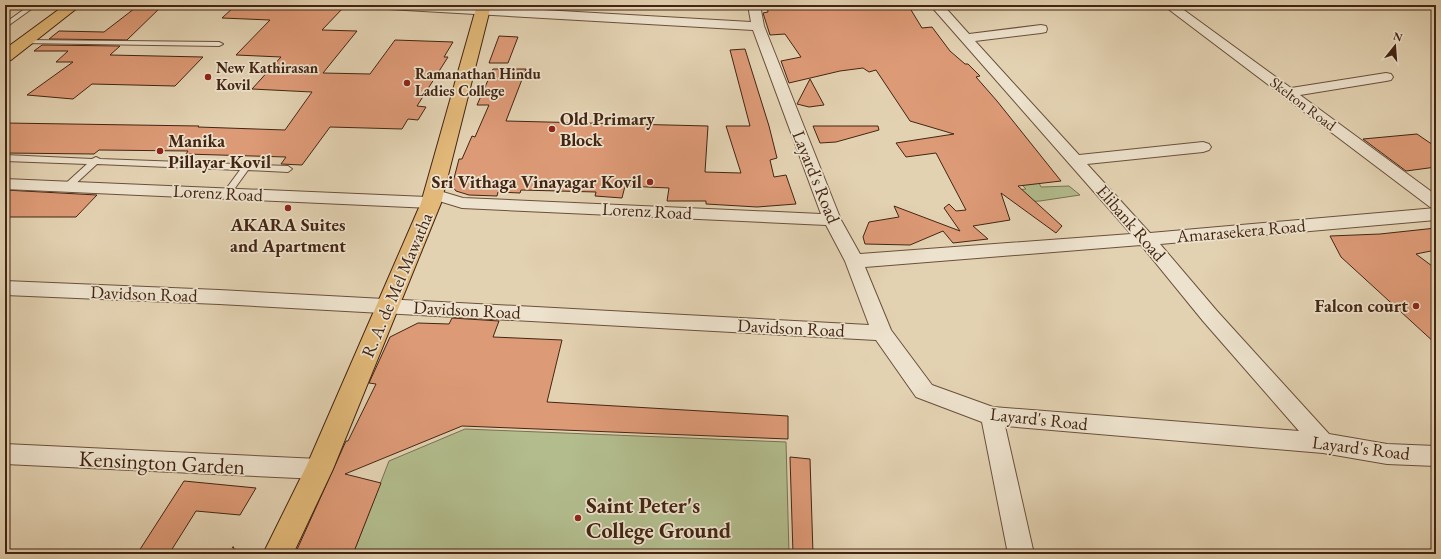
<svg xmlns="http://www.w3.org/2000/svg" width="1441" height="559" font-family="'EB Garamond',serif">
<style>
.green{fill:#b2bc8d;stroke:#7a7050}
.building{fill:#dd9a76;stroke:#432513}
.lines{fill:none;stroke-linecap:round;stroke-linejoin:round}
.service-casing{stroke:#6b503b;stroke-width:2}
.minor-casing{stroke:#6b503b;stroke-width:2}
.trunk-casing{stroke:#432513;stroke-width:2}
.path{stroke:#432513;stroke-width:3;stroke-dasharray:1 2.5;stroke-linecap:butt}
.service{fill:#ede2cd;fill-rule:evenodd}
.minor{fill:#ede2cd;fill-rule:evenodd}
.trunk{fill:#e2b979;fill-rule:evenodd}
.poi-dot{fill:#8f2418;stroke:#ede2cd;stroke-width:1.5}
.labels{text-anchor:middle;stroke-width:3.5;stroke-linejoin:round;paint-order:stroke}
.far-poi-label{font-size:15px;font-weight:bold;fill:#432513;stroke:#ede2cd;text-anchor:start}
.far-street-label{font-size:15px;fill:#432513;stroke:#ede2cd}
.poi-label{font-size:18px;font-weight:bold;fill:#432513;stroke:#ede2cd;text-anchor:start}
.street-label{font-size:18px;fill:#432513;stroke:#ede2cd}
.near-street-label{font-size:22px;fill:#432513;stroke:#ede2cd}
.near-poi-label{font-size:22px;font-weight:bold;fill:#432513;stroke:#ede2cd;text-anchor:start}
</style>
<rect width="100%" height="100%" fill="#e3d2b2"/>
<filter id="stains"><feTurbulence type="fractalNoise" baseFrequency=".005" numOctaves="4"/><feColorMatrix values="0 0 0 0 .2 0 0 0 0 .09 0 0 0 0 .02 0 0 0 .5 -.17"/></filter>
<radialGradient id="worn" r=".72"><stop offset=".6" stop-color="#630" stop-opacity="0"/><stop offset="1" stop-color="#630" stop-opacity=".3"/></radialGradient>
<path class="green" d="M1039,183L1041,187L1069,186L1080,195L1040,201L1018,202L1006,191L1026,189L1022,185Z
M465,429L786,442L789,554H353L389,461Z"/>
<path class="building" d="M139,5H163L127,40L49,39L59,31L104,32Z
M767,5H908L922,28L932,27L950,51L965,64H968L980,76L976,77L997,101L1061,181L1018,186L1062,226L1056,233L1001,193L1010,220L973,226L988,239L953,243L943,231L910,245L865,244L863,237L869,222L899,217L894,206L960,231L944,208L949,204L956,211L966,210L936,153L906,157L896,143L954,134L910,121L876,70L869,72L863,68L840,71L789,83L781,61L801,57L785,34L770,35L763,13L768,12Z
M235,6L343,8L322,30L357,31L323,73L370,74L395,40L453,42L444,57H448L417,106L426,107L418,120L408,119L402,129L330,127L302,165L281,164L286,157L186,154L188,151L99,150L94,154L5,153V123L199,126L198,127L285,130L312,92L252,89L281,57L236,55L270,20L222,18Z
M499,36L518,37L508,63H489Z
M42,45L120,46L110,55L203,57L175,86L92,84L73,99L27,95L73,62H56L68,51H34Z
M745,49L769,126L777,158L770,160L774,177L786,175L796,204L757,207L706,204V201H667L669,188L625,186L622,198L595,196L596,192L521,190L520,193L498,192L497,196L469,195L456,191L452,186L459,159H462L472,136L475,137L489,105H477L493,69H526L506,121L708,126L705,172L741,173L726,126H750L730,50Z
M810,79L824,105L809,107L797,104Z
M813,126H878L879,130L836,142L820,143Z
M1417,134L1436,147V167L1406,171L1363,139Z
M5,190L97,195L76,217H5Z
M1436,228V250L1416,254L1436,269V344L1341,257L1330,236L1380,234Z
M452,318L499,321L493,337L562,340L547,402L788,416V439L462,426L345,474L381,483L353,554H295L346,441H348L376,384L369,383L390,337L418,323L449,324Z
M790,457L810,459L813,554H793Z
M184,481L256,488L240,515L196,511L169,554H137Z"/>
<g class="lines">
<defs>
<path id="service" d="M30,5H37L5,28V23Z
M25,40L219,42L223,44L219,46L23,43L21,42Z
M5,155L92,159L96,157L100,159L288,166L292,169L288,172L248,170L230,195L227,196L223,193L240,170L97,164L71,188L68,189L64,186L65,184L87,164L5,161Z"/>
<path id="minor" d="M382,5H454L751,22L748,5H760L764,26L841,220L860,254L1131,234L930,5H943L969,34L1041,25L1046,26L1047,29L1046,32L1041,33L975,41L1079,155L1203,142L1209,144L1211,147L1209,150L1203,152L1087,164L1150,233L1436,208L1430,207L1163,5H1177L1291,88L1386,73L1391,74L1393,77L1391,80L1386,81L1300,95L1436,195V220L1160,244L1217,311L1329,434L1387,444L1436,446V466L1387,464L1323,453L1005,426L1034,554H1008L982,422L916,397L876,340L219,304L5,295V281L219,290L869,325L845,261L826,225L462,208L439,201L440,203L437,207L431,208L5,189V179L427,197L425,194L427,190L433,189L463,198L821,214L753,30L388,9ZM1141,245L1203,321L1299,431L993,407L932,385L891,330L865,267Z
M5,444L319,459L327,462L331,469L327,476L319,479L5,464Z"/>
<path id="trunk" d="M65,5H81L11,60L5,62V49Z
M477,5H491L441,203L333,469L293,554H263L307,465L421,203Z"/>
</defs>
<use href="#service" class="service-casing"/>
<use href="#minor" class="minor-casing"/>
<use href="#trunk" class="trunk-casing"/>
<path class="path" d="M229,554L233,548L236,549L233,554"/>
<use href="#service" class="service"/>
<use href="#minor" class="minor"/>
<use href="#trunk" class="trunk"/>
</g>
<g class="poi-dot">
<circle cx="208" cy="77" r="4"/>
<circle cx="407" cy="83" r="4"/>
<circle cx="552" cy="129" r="4"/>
<circle cx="160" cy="151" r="4"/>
<circle cx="650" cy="182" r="4"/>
<circle cx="288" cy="208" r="4"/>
<circle cx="1416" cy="306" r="4"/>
<circle cx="578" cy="518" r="4"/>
</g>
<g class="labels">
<g class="far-poi-label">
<text x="216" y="73">New Kathirasan<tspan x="216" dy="17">Kovil</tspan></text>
<text x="415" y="79">Ramanathan Hindu<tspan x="415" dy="17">Ladies College</tspan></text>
</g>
<g class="far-street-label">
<text transform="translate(1303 104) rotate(37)" y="5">Skelton Road</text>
</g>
<g class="poi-label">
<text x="560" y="125">Old Primary<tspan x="560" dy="21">Block</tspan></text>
<text x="168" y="147">Manika<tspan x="168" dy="21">Pillayar Kovil</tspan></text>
<text x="642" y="188" text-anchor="end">Sri Vithaga Vinayagar Kovil</text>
<text x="288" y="231" text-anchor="middle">AKARA Suites<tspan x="288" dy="21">and Apartment</tspan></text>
<text x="1408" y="312" text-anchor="end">Falcon court</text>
</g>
<g class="street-label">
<text transform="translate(816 177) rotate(68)" y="6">Layard's Road</text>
<text transform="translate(218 193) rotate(3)" y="6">Lorenz Road</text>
<text transform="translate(647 211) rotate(3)" y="6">Lorenz Road</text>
<text transform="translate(1131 223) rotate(49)" y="6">Elibank Road</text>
<text transform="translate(1241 231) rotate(-5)" y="6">Amarasekera Road</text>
<text transform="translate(397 285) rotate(-67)" y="6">R. A. de Mel Mawatha</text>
<text transform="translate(144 294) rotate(2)" y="6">Davidson Road</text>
<text transform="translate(467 310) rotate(3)" y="6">Davidson Road</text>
<text transform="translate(791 328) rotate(3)" y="6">Davidson Road</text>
<text transform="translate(1039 419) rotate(6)" y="6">Layard's Road</text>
<text transform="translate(1361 448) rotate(7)" y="6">Layard's Road</text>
</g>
<g class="near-street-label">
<text transform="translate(162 462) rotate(3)" y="8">Kensington Garden</text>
</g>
<g class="near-poi-label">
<text x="586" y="513">Saint Peter's<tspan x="586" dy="25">College Ground</tspan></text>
</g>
</g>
<rect width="1441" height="559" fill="none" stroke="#e3d2b2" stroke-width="20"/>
<rect x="6" y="6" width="1429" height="547" fill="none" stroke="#432513" stroke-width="2"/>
<rect x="10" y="10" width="1421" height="539" fill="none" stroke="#432513"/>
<g transform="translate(1395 46) rotate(17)" stroke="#ede2cd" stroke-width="3" paint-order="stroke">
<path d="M0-3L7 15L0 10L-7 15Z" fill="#432513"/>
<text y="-6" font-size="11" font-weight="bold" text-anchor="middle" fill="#432513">N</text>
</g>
<rect width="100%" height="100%" filter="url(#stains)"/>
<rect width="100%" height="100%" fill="url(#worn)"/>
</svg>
